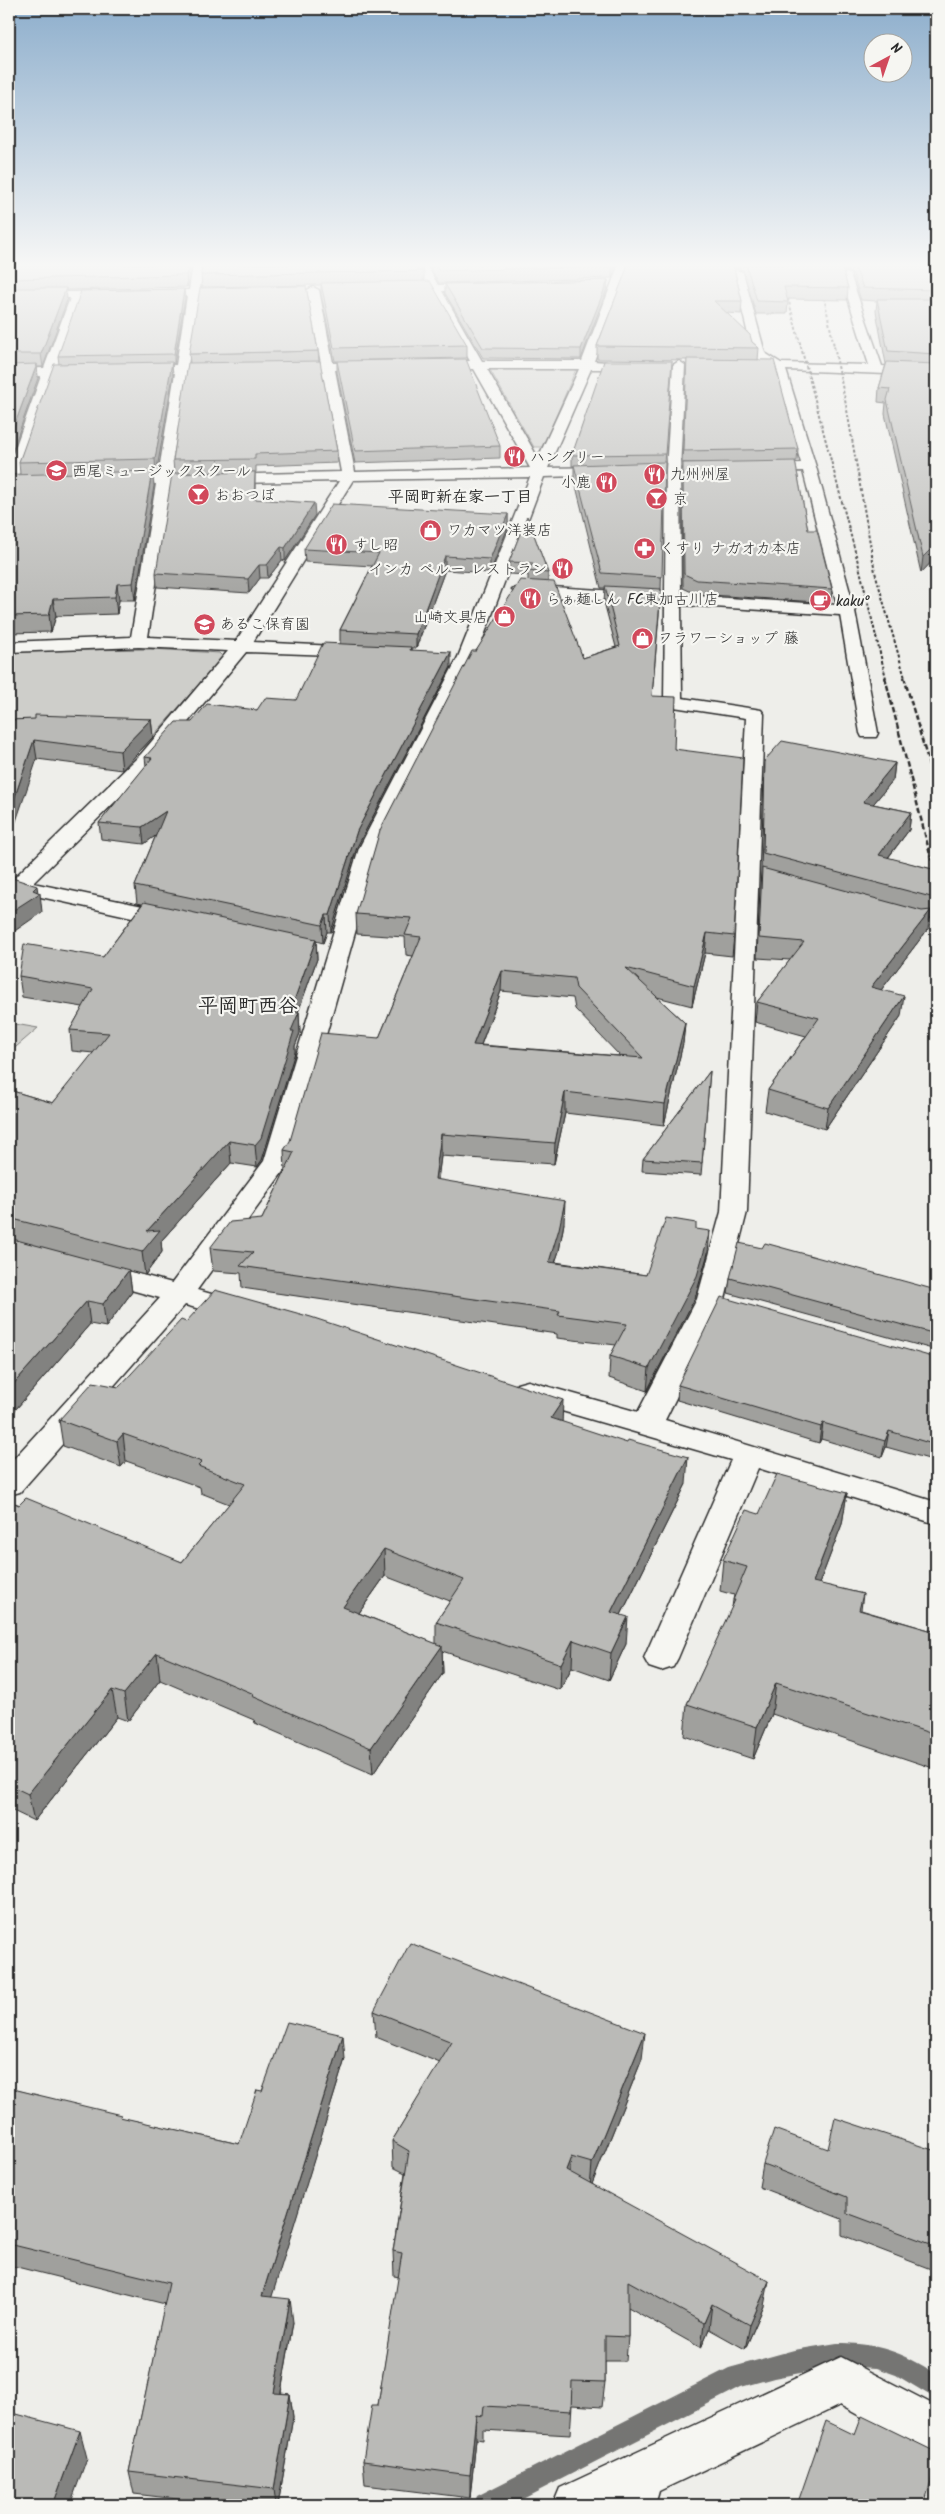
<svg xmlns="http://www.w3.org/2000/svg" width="945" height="2514" font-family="Kalam,'Klee One',sans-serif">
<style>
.green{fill:#cececa;stroke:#7c7c7a}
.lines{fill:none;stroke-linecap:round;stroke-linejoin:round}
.stream{fill:#757573;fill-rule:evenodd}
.minor-casing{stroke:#2b2b2b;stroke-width:3}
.minor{fill:#f6f6f2;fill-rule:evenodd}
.rail-far1{stroke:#2b2b2b;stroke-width:2;stroke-dasharray:3 2;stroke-linecap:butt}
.rail{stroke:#2b2b2b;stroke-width:2.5;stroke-dasharray:5.5 2.5;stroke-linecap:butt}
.wall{fill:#a0a09d;stroke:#2b2b2b;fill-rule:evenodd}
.shaded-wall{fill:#828280;stroke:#2b2b2b}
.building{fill:#babab7;stroke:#2b2b2b;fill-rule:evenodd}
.labels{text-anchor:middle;stroke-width:4.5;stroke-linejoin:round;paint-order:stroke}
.far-poi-label{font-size:15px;fill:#2b2b2b;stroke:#f6f6f2;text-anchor:start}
.far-neighbourhood-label{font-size:16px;font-weight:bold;fill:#2b2b2b;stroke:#f6f6f2}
.quarter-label{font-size:20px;font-weight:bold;fill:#2b2b2b;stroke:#f6f6f2}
</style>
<rect width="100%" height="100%" fill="#eeeeea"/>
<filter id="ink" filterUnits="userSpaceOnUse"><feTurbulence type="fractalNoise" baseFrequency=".02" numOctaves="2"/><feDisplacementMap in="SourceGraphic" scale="10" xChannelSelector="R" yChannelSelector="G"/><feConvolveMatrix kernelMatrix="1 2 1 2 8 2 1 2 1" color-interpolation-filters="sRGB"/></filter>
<g filter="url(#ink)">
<path class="green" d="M489,368L576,369L543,447H534Z
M152,649L219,653L223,657L153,736H9V651Z
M9,1023L38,1028L9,1053Z"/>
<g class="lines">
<path class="stream" d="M837,2343C877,2343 903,2352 936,2374V2399L896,2375L876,2368L837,2366L774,2378L741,2387L511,2505H474L477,2496L729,2368L794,2350Z"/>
<defs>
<path id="minor" d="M193,264H203L200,289H237L243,292L237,295L199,296L188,365L225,364L231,368L225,372L187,373L172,476L341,472L322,370L283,371L277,367L283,363H321L307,290L313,287L319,290L333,363L375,362L381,366L375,370H335L355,472L530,468L474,369H430L424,365L430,361H470L431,292H398L392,289L398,286L427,285L416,264H426L438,285L482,284L487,287L482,290L442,291L482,361H582L619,264H629L594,361L606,362L608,365L602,369H591L548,468L610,467L617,471L610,475L544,477L476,657L379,848L290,1162L197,1290L251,1305L255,1311L251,1317L241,1320L185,1305L20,1492L9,1495V1464L160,1298L84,1277L80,1271L84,1265L94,1262L172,1283L264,1161L359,848L458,657L530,477L353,480L253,642L356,647L362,648L365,652L362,656L246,652L155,762L33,883L181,914L184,919L181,924L173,926L9,890V878L13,879L141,754L228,651L139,647L9,652V642L131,637L156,484L116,485L109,481L116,477L158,476L175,373L135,374L129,370L135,366L176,365L187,296L81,298L57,368L87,367L93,371L87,375L54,376L16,484L9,488V465L41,376L9,377V369L44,368L70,298L9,299V293L189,290ZM487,369H579L538,458ZM339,481L236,641L148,637L171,484Z
M694,264H712L743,272L765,353L781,363L869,365L841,276L846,273L850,274L882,366L936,368V376L786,370L816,467L855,611L878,733L876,737H862L860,733L840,615L681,605L682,698L755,709L761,710L764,714L747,1212L725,1299L665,1420L936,1502V1524L758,1468L678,1658L673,1667L661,1671L649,1667L644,1658L731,1460L517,1398L513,1391L517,1384L528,1381L638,1412L697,1299L721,1212L746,718L667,706L664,702L665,604L520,595L512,590L520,585L665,594L666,470L673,365L679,361L685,365L680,470L681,595L837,605L803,471L758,472L751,468L758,464L801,463L774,370L734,369L732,366L738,362L763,363L753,355L734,276Z
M841,2357L936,2406V2456L919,2449L840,2405L659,2491L655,2505H553L560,2488Z"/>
</defs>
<use href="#minor" class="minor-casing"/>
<use href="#minor" class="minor"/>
<path class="rail-far1" d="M779,264L860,570L886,678
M814,264L825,302L847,410L875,572L905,678"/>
<path class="rail" d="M885,677L936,878
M904,677L936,789"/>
</g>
<path class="wall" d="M9,264H193L187,287L66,290L67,300L43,367H37L38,378L9,460Z
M428,264H617L612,278L439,283Z
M628,264H936V557L921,573L885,414L886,403L878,402L879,388L886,364L876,311L877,301L861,300L853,275L846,271L843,272L848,288L847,300L788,299V302L787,314H756L743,270L734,268L742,301L741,314L727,313L752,342L759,348L758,360L798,449L797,461H795L808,530L832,589L831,603L696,594L683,588L682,476L683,463H712H682L687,360L597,359V346L626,271Z
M424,271V281L467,345V358L367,360L500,446V458L355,463L337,372V361H335L321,295V285L202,287L201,275Z
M608,280L607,289L581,359L483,358L445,293V284Z
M185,298L174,364H172L173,376L156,474H153L154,486L135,600H119L117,614L56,616L51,632L9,633V475L20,474L19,462L59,364L58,356Z
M318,351L319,361L337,451V463L256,466V472L174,473L173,460L190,363L189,354Z
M672,361L664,463L661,592L652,696L674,749L734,936L732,956L705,953L692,1006L657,997L685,1023L683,1043L664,1125L565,1113L554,1164L441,1156L438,1180L564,1223L559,1251L555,1262L646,1275L696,1229L708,1253L695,1298L647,1391L609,1378L610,1356L616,1345L557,1338V1334L242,1288L241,1273L213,1271L210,1248L262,1219L285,1171L284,1150L379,1038L413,956L406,955L405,937L357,934L356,914L476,651L528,580V575L509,574V562L527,516L548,573V582L583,658L616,647L604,602L605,588H601L574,478V466H572V455ZM501,991L573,998L575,1009L620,1056L481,1045Z
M255,484V499L315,515L285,561L282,560L268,578H260L249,593L157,587L156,573Z
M508,514V527L490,573L445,570L416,648H411V650L451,667L357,847L331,932H327L323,943L316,941L317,959L298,1012H299L300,1033L295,1046V1052L262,1160L257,1167L231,1163L161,1241L162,1252L145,1275L129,1271L132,1292L106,1327L90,1324L9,1417V1090L53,1103L94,1053L72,1051L70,1030L83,1007L22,997L19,976L103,957L142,904L137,903L135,886L156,835L144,844L101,839L99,823L146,766L145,757L192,722L257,710L296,700L340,644V630L372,566L305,562L304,549Z
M151,719L153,737L122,770L37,759L9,720Z
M765,760L895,763L893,780L873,804L911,812L909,830L888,858L936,870V918L933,923L930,917L928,929L881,990L901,1016L825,1129L765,1111L768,1090L806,1036L755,1022L757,1002L790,960L757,958L760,887L761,871L764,776Z
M710,1071L701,1175L642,1171L643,1159Z
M730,1278L936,1290V1350L728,1293Z
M936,1358V1461L886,1447L882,1457L821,1439L819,1443L677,1400L678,1385Z
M119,1387L562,1422L686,1484L621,1615L626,1644L609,1680L572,1667L560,1690L442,1651L443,1673L373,1774L255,1723L254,1720L160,1680L128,1721L117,1717L34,1821L9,1809V1501L182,1562L229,1504L201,1493L200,1487L126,1461L121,1467L63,1446L59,1420ZM385,1576L450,1601L436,1622V1644L359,1613Z
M847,1493L842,1524L819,1584L863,1594L861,1610L936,1632V1769L772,1714L753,1759L684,1736L687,1704L732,1608L733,1600L734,1595L720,1591L723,1560L759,1514Z
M374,2011L642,2059L592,2184L764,2306L745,2349L709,2329L701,2348L628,2307V2337L626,2361H605V2382L602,2407L572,2405L570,2435L483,2430V2440L476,2439L470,2498L365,2485L363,2461L378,2405L399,2277L394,2276L393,2251L405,2173L393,2167L392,2141L440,2063L376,2037Z
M345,2059L271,2297L293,2322L281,2393L290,2394L293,2417L278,2505H230L134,2494L129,2472L165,2304L9,2265V2088L122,2118L239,2144L262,2091Z
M828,2149L936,2151V2271L842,2235V2219L759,2187L763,2164Z"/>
<path class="shaded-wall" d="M189,264H193L187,287L186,275Z
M613,264H617L612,278V266Z
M841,264H846V271L840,273Z
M608,280L607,289L581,359V349Z
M66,288L67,300L43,367L41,354Z
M184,289L185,298L174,364V354Z
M172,362L173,376L156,474L155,459Z
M37,364L38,378L9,460V440Z
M152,471L154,486L135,600L133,583Z
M255,472V512L254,499Z
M314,503L315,515L285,561V548Z
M508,514V527L490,573V559Z
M936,544V557L921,573L923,557Z
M281,547L282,560L268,578L267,565Z
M445,556V570L416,648V634Z
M259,565L260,578L249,593L248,579Z
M117,584L119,600L117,614L115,597Z
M53,599L56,616L51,632L49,615Z
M451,652V667L357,847L331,932L330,915L357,831Z
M151,719L153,737L122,770L120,751Z
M34,740L37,759L9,842V814Z
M895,763L893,780L861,819L863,802Z
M166,811L168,827L144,844L142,827Z
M911,812L909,830L876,873L879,855Z
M37,886L38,893H40L42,912L9,935V913Z
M936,903V918L933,923L935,905Z
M931,910L928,929L868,1007L871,987Z
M326,915L327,932L323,943L322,925Z
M707,933L705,953L692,1006L694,986Z
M316,939L317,959L295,1021L299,1012L300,1033L295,1046V1052L262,1160L257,1167L255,1145L290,1012Z
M502,971L501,991L473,1066V1045Z
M904,996L901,1016L825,1129L828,1108Z
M685,1023L683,1043L664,1125L665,1104Z
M565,1092V1113L554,1164L555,1143Z
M441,1134V1156L435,1201V1179Z
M229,1141L231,1163L161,1241L162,1252L145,1275L142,1252L147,1231Z
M565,1201L564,1223L559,1251L548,1284L549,1262Z
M710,1231L708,1253L695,1298L647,1391L649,1368Z
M129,1270L132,1292L106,1327L103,1304Z
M87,1301L90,1324L9,1417V1389Z
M563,1400L562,1426L551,1418Z
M823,1423L821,1439L819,1443L821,1427Z
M889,1431L886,1447L882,1457L885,1441Z
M123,1434L126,1461L121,1467L117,1441Z
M688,1457L686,1484L609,1639L611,1612Z
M847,1493L842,1524L808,1613L813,1582Z
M384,1549L385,1576L344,1634L343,1607Z
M628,1617L626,1644L609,1680L611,1653Z
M573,1640L572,1667L560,1690L561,1664Z
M442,1646L443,1673L373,1774L371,1748Z
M157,1653L160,1680L128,1721L124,1694Z
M776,1683L772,1714L753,1759L757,1727Z
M112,1690L117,1717L34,1821L28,1794Z
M645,2033L642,2059L590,2189L592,2163Z
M343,2035L345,2059L265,2319L262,2296Z
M571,2157L569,2183L566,2170Z
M769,2281L764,2306L745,2349L750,2325Z
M290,2299L293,2322L277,2415L274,2393Z
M712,2304L709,2329L701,2348L704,2323Z
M290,2394L293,2417L278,2505H276L274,2489Z
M476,2415V2439L470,2498V2475Z
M80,2431L87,2458L70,2505H53Z"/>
<path class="building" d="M9,264H189L186,275L9,279Z
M202,264H420L424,271L201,275Z
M435,264H613L612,266L439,271Z
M628,264H728L733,265L742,301H714L750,335L752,342L759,348L597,346L626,271Z
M746,264H841L848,288L784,287L788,302L757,301Z
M854,264H936V290L863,288Z
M608,280L581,349L483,348L445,284Z
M430,281L467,345L334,348L321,283Z
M306,286L318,351L189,354L200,288Z
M9,288H66L41,354H9Z
M184,289L174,354L58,356L81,291Z
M877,299H936V354L888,351Z
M466,359L500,446L355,451L337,361Z
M687,359L774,360L798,449L683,451Z
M320,361L337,451L255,454V459L173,460L188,363Z
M604,361H672L665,454L572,455Z
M172,362L155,459L19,462L54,364Z
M887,362L936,364V544L923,557L887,400L890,389L879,388Z
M37,364L9,440V365Z
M795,461L808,530H817L832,589L697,580L684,574L683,463Z
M665,462L662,577L602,573L574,465Z
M152,471L133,583L117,584L115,597L53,599L49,615L9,616V475Z
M255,472L254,499L314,503L285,548L281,547L267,565H259L248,579L156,573L172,474Z
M332,504L508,514L490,559L445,556L416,634L340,630L379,553L304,549Z
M527,516L548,573L528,571L533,563L509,562Z
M520,580L554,582L583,658L620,646L605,586L661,589L652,696L676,697L674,749L743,758L734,936L707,933L694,986L626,968L685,1023L665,1104L565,1092L555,1143L441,1134L435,1179L565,1201L559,1229L549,1262L646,1275L666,1218L696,1223V1229L710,1231L697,1276L649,1368L610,1356L627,1324L558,1315L560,1311L240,1266L253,1252L210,1248L230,1222L262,1219L294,1152L284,1150L290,1141L321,1033L379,1038L421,937L405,935L412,918L356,914L380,830L472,651H476ZM502,971L574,978L576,988L643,1058L473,1045Z
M323,643L411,647L410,650L451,652L357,831L330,915H326L322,925L135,886L166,811L142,827L99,823L152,758L145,757L176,722H192L207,704L257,710L265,698L296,700Z
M35,715L151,719L120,751L34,740L9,814V720L35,719Z
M782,741L895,763L863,802L911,812L879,855L936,870V903L935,905L931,897L763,853L765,760Z
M762,868L922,911L931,910L871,987L904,996L828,1108L768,1090L819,1018L757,1002L804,942L759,938Z
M9,877L37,886L33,890L40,893L9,913Z
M144,902L316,939L290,1012H299L291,1031H294L261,1138L255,1145L229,1141L147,1231L160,1230L142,1252L9,1218V1090L53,1103L109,1033L70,1030L93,989L19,976L24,944L103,957Z
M710,1071L702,1163L643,1159Z
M9,1238L129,1270L103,1304L87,1301L9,1389Z
M739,1243L762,1248L765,1243L936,1290V1334L730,1278Z
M215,1290L311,1317L563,1400L551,1418L627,1443L628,1440L688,1457L611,1612L628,1617L611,1653L573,1640L561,1664L436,1622L464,1580L384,1549L343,1607L442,1646L371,1748L252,1696L254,1694L157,1653L124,1694L112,1690L28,1794L9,1785V1501L19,1505L26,1498L182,1562L245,1484L198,1466L202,1462L123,1434L117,1441L59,1420L93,1382L119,1387L181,1320L186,1322Z
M721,1297L936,1358V1445L889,1431L885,1441L823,1423L821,1427L678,1385Z
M777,1474L847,1493L813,1582L863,1594L859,1610L936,1632V1735L776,1683L757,1727L687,1704L735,1600H733L747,1567L723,1560L746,1510L759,1514Z
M410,1943L645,2033L592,2163L571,2157L566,2170L769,2281L750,2325L712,2304L704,2323L628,2281V2337L605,2336V2382L572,2381L571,2411L484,2406L483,2416L476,2415L470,2475L363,2461L372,2405H378L402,2253L393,2251L409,2151L392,2141L452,2042L374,2011Z
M287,2022L343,2035L262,2296L290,2299L274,2393L290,2394L274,2489L129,2472L169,2283L9,2244V2088L121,2115L120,2117L239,2144L257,2090L262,2091Z
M835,2118L936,2151V2246L847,2213V2197L763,2164L774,2129L828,2149Z
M9,2412L80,2431L53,2505H9Z
M862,2416L936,2452V2464L924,2505H797L826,2421L855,2435Z"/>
</g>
<linearGradient id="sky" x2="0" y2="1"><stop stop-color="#8daecc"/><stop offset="0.43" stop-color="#f7f7f6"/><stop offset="1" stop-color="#f7f7f6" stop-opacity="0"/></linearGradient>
<rect width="945" height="616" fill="url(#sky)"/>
<defs>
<symbol id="restaurant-disc" viewBox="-11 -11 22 22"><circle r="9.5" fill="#d1495b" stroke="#f6f6f2"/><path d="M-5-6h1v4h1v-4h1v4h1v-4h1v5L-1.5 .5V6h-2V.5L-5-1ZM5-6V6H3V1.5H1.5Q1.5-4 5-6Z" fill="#fff"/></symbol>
<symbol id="school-disc" viewBox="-11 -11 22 22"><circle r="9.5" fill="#d1495b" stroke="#f6f6f2"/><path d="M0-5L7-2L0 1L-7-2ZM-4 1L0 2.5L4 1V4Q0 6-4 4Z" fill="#fff"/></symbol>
<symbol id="bar-disc" viewBox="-11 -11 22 22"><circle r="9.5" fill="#d1495b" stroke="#f6f6f2"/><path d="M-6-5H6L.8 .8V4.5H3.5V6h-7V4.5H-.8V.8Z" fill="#fff"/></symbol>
<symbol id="shop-disc" viewBox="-11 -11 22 22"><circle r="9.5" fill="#d1495b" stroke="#f6f6f2"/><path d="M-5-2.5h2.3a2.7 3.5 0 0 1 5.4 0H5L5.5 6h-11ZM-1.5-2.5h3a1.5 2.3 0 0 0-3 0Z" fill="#fff"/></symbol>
<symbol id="pharmacy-disc" viewBox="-11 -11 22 22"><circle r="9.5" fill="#d1495b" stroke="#f6f6f2"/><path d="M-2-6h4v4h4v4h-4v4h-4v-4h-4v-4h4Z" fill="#fff"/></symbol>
<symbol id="cafe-disc" viewBox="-11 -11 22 22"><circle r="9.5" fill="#d1495b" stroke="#f6f6f2"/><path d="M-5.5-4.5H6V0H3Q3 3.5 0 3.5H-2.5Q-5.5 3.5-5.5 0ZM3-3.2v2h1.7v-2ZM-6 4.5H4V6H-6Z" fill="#fff"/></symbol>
</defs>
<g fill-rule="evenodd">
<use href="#restaurant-disc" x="502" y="444" width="25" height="25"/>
<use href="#school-disc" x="44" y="458" width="25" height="25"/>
<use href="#restaurant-disc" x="642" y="462" width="25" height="25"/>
<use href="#restaurant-disc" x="594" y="470" width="25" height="25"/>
<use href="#bar-disc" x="186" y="482" width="25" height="25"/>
<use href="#bar-disc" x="644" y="486" width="25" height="25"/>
<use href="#shop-disc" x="418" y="518" width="25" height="25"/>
<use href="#restaurant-disc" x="324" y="532" width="25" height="25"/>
<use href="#pharmacy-disc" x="632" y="536" width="25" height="25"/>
<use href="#restaurant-disc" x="550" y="556" width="25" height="25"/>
<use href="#restaurant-disc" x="518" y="586" width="25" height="25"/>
<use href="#cafe-disc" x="808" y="588" width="25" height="25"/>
<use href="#shop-disc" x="492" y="604" width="25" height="25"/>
<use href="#school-disc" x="192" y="612" width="25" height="25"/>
<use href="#shop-disc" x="630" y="626" width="25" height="25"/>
</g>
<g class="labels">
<g class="far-poi-label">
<text x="530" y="462">ハングリー</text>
<text x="72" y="476">西尾ミュージックスクール</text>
<text x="670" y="479">九州州屋</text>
<text x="591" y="487" text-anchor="end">小鹿</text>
<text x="215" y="500">おおつぼ</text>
<text x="673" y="504">京</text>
<text x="447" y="535">ワカマツ洋装店</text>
<text x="353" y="550">すし昭</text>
<text x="660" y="553">くすり ナガオカ本店</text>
<text x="547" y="574" text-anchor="end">インカ ペルー レストラン</text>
<text x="546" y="604">らぁ麺しん FC東加古川店</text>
<text x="836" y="606">kaku°</text>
<text x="488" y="622" text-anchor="end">山崎文具店</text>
<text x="220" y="629">あるこ保育園</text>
<text x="658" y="643">フラワーショップ 藤</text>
</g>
<g class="far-neighbourhood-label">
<text x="460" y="502">平岡町新在家一丁目</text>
</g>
<g class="quarter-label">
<text x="248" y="1012">平岡町西谷</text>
</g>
</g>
<rect width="945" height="2514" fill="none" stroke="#f6f6f2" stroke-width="30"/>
<rect x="15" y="15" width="915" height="2484" fill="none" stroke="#2b2b2b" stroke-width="2" filter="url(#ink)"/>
<g transform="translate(888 58) rotate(40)"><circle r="24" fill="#f6f6f2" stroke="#a5a5a2"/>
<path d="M0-4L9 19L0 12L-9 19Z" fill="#d1495b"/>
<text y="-8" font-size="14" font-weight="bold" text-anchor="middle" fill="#2b2b2b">N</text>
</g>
</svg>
